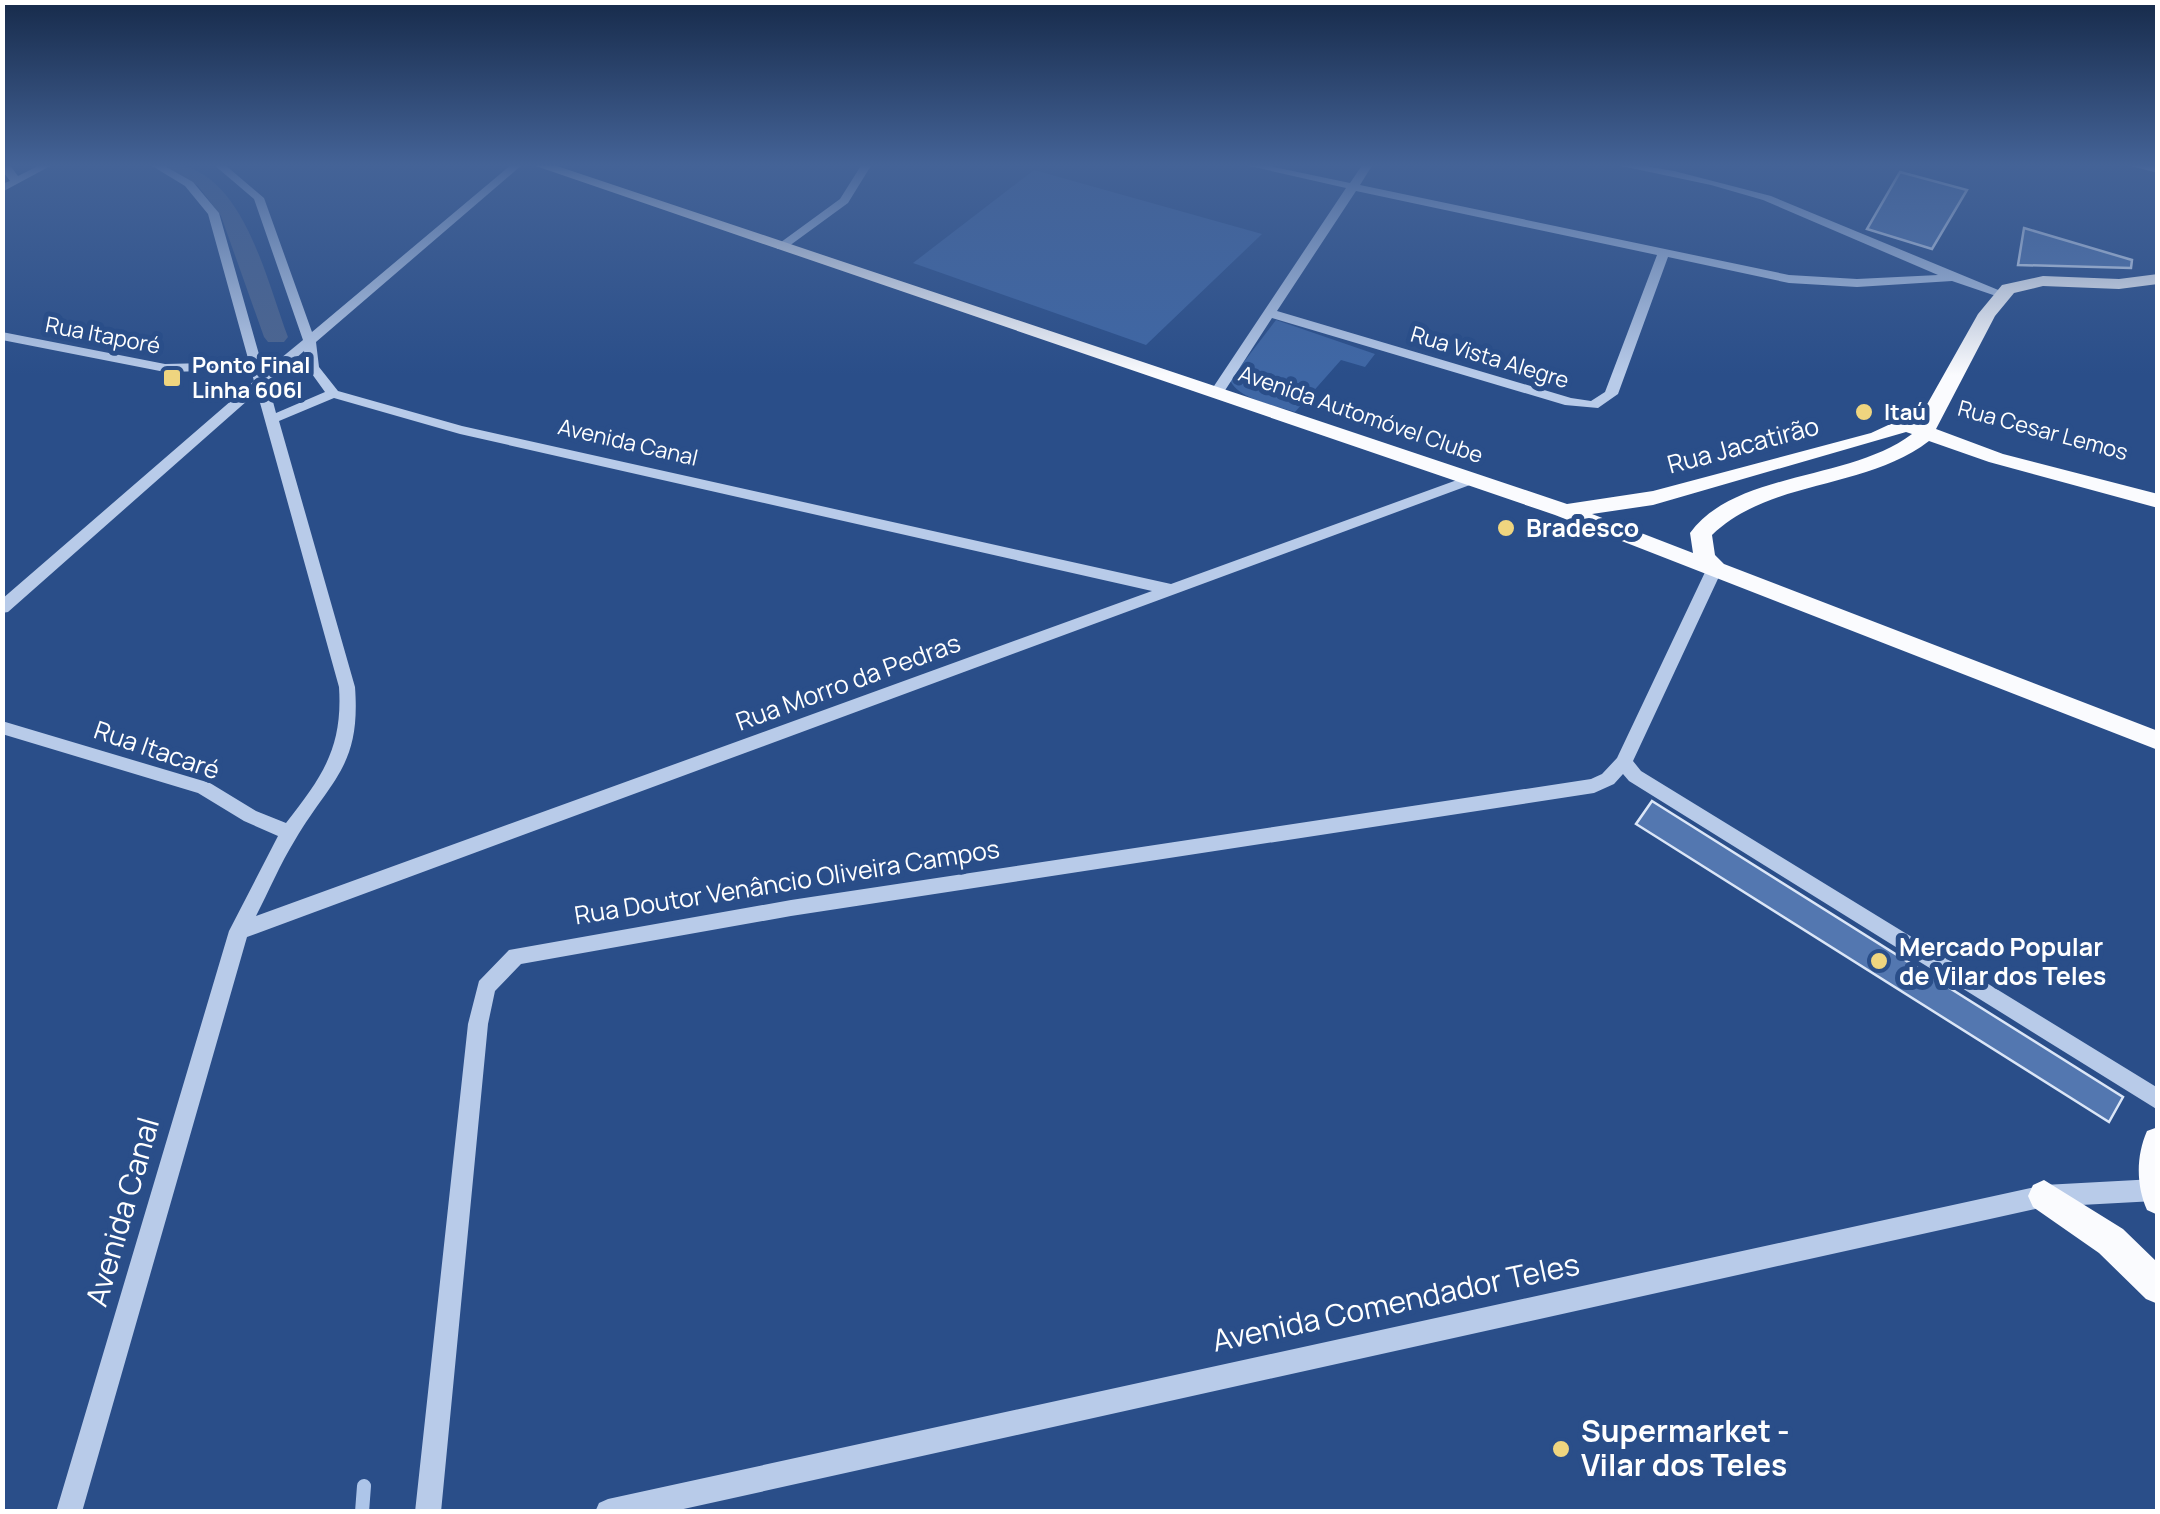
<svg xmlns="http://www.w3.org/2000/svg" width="2160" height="1514" font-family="Manrope,sans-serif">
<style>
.green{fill:#3f67a5}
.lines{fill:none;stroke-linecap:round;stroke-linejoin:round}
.stream{stroke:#adc5e9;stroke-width:14}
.canal{fill:#4c6590;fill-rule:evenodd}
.building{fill:#5377b0;stroke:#dbe6f7;stroke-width:2.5}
.minor{fill:#b8cbe9;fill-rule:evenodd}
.major{fill:#fafbfe;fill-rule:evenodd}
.poi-dot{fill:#efd57f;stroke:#2a4e89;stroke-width:4}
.labels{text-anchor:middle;stroke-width:10;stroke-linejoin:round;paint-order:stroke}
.far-street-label{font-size:22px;fill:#fff;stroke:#2a4e89}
.far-poi-label{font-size:22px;font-weight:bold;fill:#fff;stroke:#2a4e89;text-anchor:start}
.street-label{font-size:25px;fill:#fff;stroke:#2a4e89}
.poi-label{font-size:25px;font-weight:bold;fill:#fff;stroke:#2a4e89;text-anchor:start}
.near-street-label{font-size:30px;fill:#fff;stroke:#2a4e89}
.near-poi-label{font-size:30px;font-weight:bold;fill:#fff;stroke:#2a4e89;text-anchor:start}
</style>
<rect width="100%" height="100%" fill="#2a4e89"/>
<path class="green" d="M1034,170L1262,234L1146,345L913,263Z
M1276,320L1375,354L1365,367L1341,360L1295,412C1275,405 1239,400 1230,380Z"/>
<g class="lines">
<path class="stream" d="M362,1512L364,1486"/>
<path class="canal" d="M161,164C241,159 265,277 288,337L284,342H268L264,337L221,216L198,186Z"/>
</g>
<path class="building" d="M1900,172L1967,190L1932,249L1867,229Z
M2024,228L2132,260L2131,268L2018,265Z
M1652,801L2123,1097L2109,1122L1636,824Z"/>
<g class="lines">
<path class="minor" d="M2,164H9L18,176L42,164H54L2,192V184L10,181L2,170Z
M149,164H161L193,182L219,213L264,372L303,340L254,199L213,164H224L264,198L312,332L512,164H523L316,342L319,367L338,391L462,426L1171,584L1468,476L1473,474L1480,479L1478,482L247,937L82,1512H56L229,931L278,836L244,821L198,793L2,734V721L210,783L256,811L286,823C322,777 343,748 339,687L257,392L8,612L2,613V599L254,381L251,370L165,372L2,340V332L165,364L249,362L208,214L185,186ZM304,351L307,367L325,392L276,413L268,383ZM334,398L460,434L1152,591L256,916C269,891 280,864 295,840C331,779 361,767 355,687L279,421Z
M862,164H872L848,203L785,249H777V245L840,199Z
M1241,164H1259L1350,183L1363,164H1373L1360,185L1789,275L1857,279L1938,275L1763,200L1711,185L1612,164H1632L1674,171L1771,196L2008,294L2002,298L1952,281L1857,287L1789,283L1668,257L1618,394L1598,408L1565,405L1272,318L1222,395L1217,396L1210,392L1346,188ZM1356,191L1657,255L1605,392L1591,401L1571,398L1277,311Z
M2130,164L2158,167V173L2131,166Z
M1715,563L1723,568L1633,761L1641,771L2158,1088V1110L1629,781L1623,774L1614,784L1594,793L791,916L521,964L495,991L488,1024L441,1512H415L468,1024L479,981L509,950L791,900L1591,779L1602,774L1617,758L1707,568Z
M2155,1179L2158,1180V1200L2155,1201L2044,1207L670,1512H595L599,1503L608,1499L2044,1185Z"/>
<path class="major" d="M530,164H551L1567,504L1653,491L1871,433L1925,408L1978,314L2002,285L2043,276L2119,279L2158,274V284L2119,289L2043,286L2014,293L1995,316L1936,429L2003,454L2158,494V508L1989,462L1929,441C1865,490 1770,479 1712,535L1715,555L1724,564L2158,731V750L1555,515ZM1906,432L1912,434C1850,481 1735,471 1690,533L1693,553L1592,514L1653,505Z
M2158,1127V1215L2147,1210C2136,1185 2136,1156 2147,1131Z
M2044,1180L2123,1229L2158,1263V1304L2146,1299L2099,1253L2033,1207L2028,1196L2033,1185Z"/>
</g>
<linearGradient id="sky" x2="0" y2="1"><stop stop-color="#172b4b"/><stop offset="0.44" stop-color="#446397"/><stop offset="1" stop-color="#446397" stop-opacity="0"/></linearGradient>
<rect width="2160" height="375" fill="url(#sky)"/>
<g class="poi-dot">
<rect x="162" y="368" width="20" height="20" rx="5"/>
<circle cx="1864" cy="412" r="10"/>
<circle cx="1506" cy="528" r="10"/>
<circle cx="1879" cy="961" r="10"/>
<circle cx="1561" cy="1449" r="10"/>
</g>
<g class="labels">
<g class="far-street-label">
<text transform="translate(103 335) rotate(11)" y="8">Rua Itaporé</text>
<text transform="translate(1490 357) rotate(17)" y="8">Rua Vista Alegre</text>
<text transform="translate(1361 414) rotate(19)" y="8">Avenida Automóvel Clube</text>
<text transform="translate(2043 430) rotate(15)" y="8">Rua Cesar Lemos</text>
<text transform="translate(628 442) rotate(13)" y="8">Avenida Canal</text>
</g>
<g class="far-poi-label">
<text x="192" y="373">Ponto Final<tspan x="192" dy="25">Linha 606I</tspan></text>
<text x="1884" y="420">Itaú</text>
</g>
<g class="street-label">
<text transform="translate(1743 445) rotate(-15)" y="9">Rua Jacatirão</text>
<text transform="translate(848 682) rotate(-20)" y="9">Rua Morro da Pedras</text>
<text transform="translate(157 750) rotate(19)" y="9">Rua Itacaré</text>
<text transform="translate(787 882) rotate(-9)" y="9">Rua Doutor Venâncio Oliveira Campos</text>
</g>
<g class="poi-label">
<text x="1526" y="537">Bradesco</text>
<text x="1899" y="956">Mercado Popular<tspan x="1899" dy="29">de Vilar dos Teles</tspan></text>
</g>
<g class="near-street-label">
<text transform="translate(123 1212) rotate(-74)" y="10">Avenida Canal</text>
<text transform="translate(1396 1303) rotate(-12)" y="10">Avenida Comendador Teles</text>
</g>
<g class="near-poi-label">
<text x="1581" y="1442">Supermarket -<tspan x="1581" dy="34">Vilar dos Teles</tspan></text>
</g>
</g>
<rect width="2160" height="1514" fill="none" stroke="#ffffff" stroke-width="10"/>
</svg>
